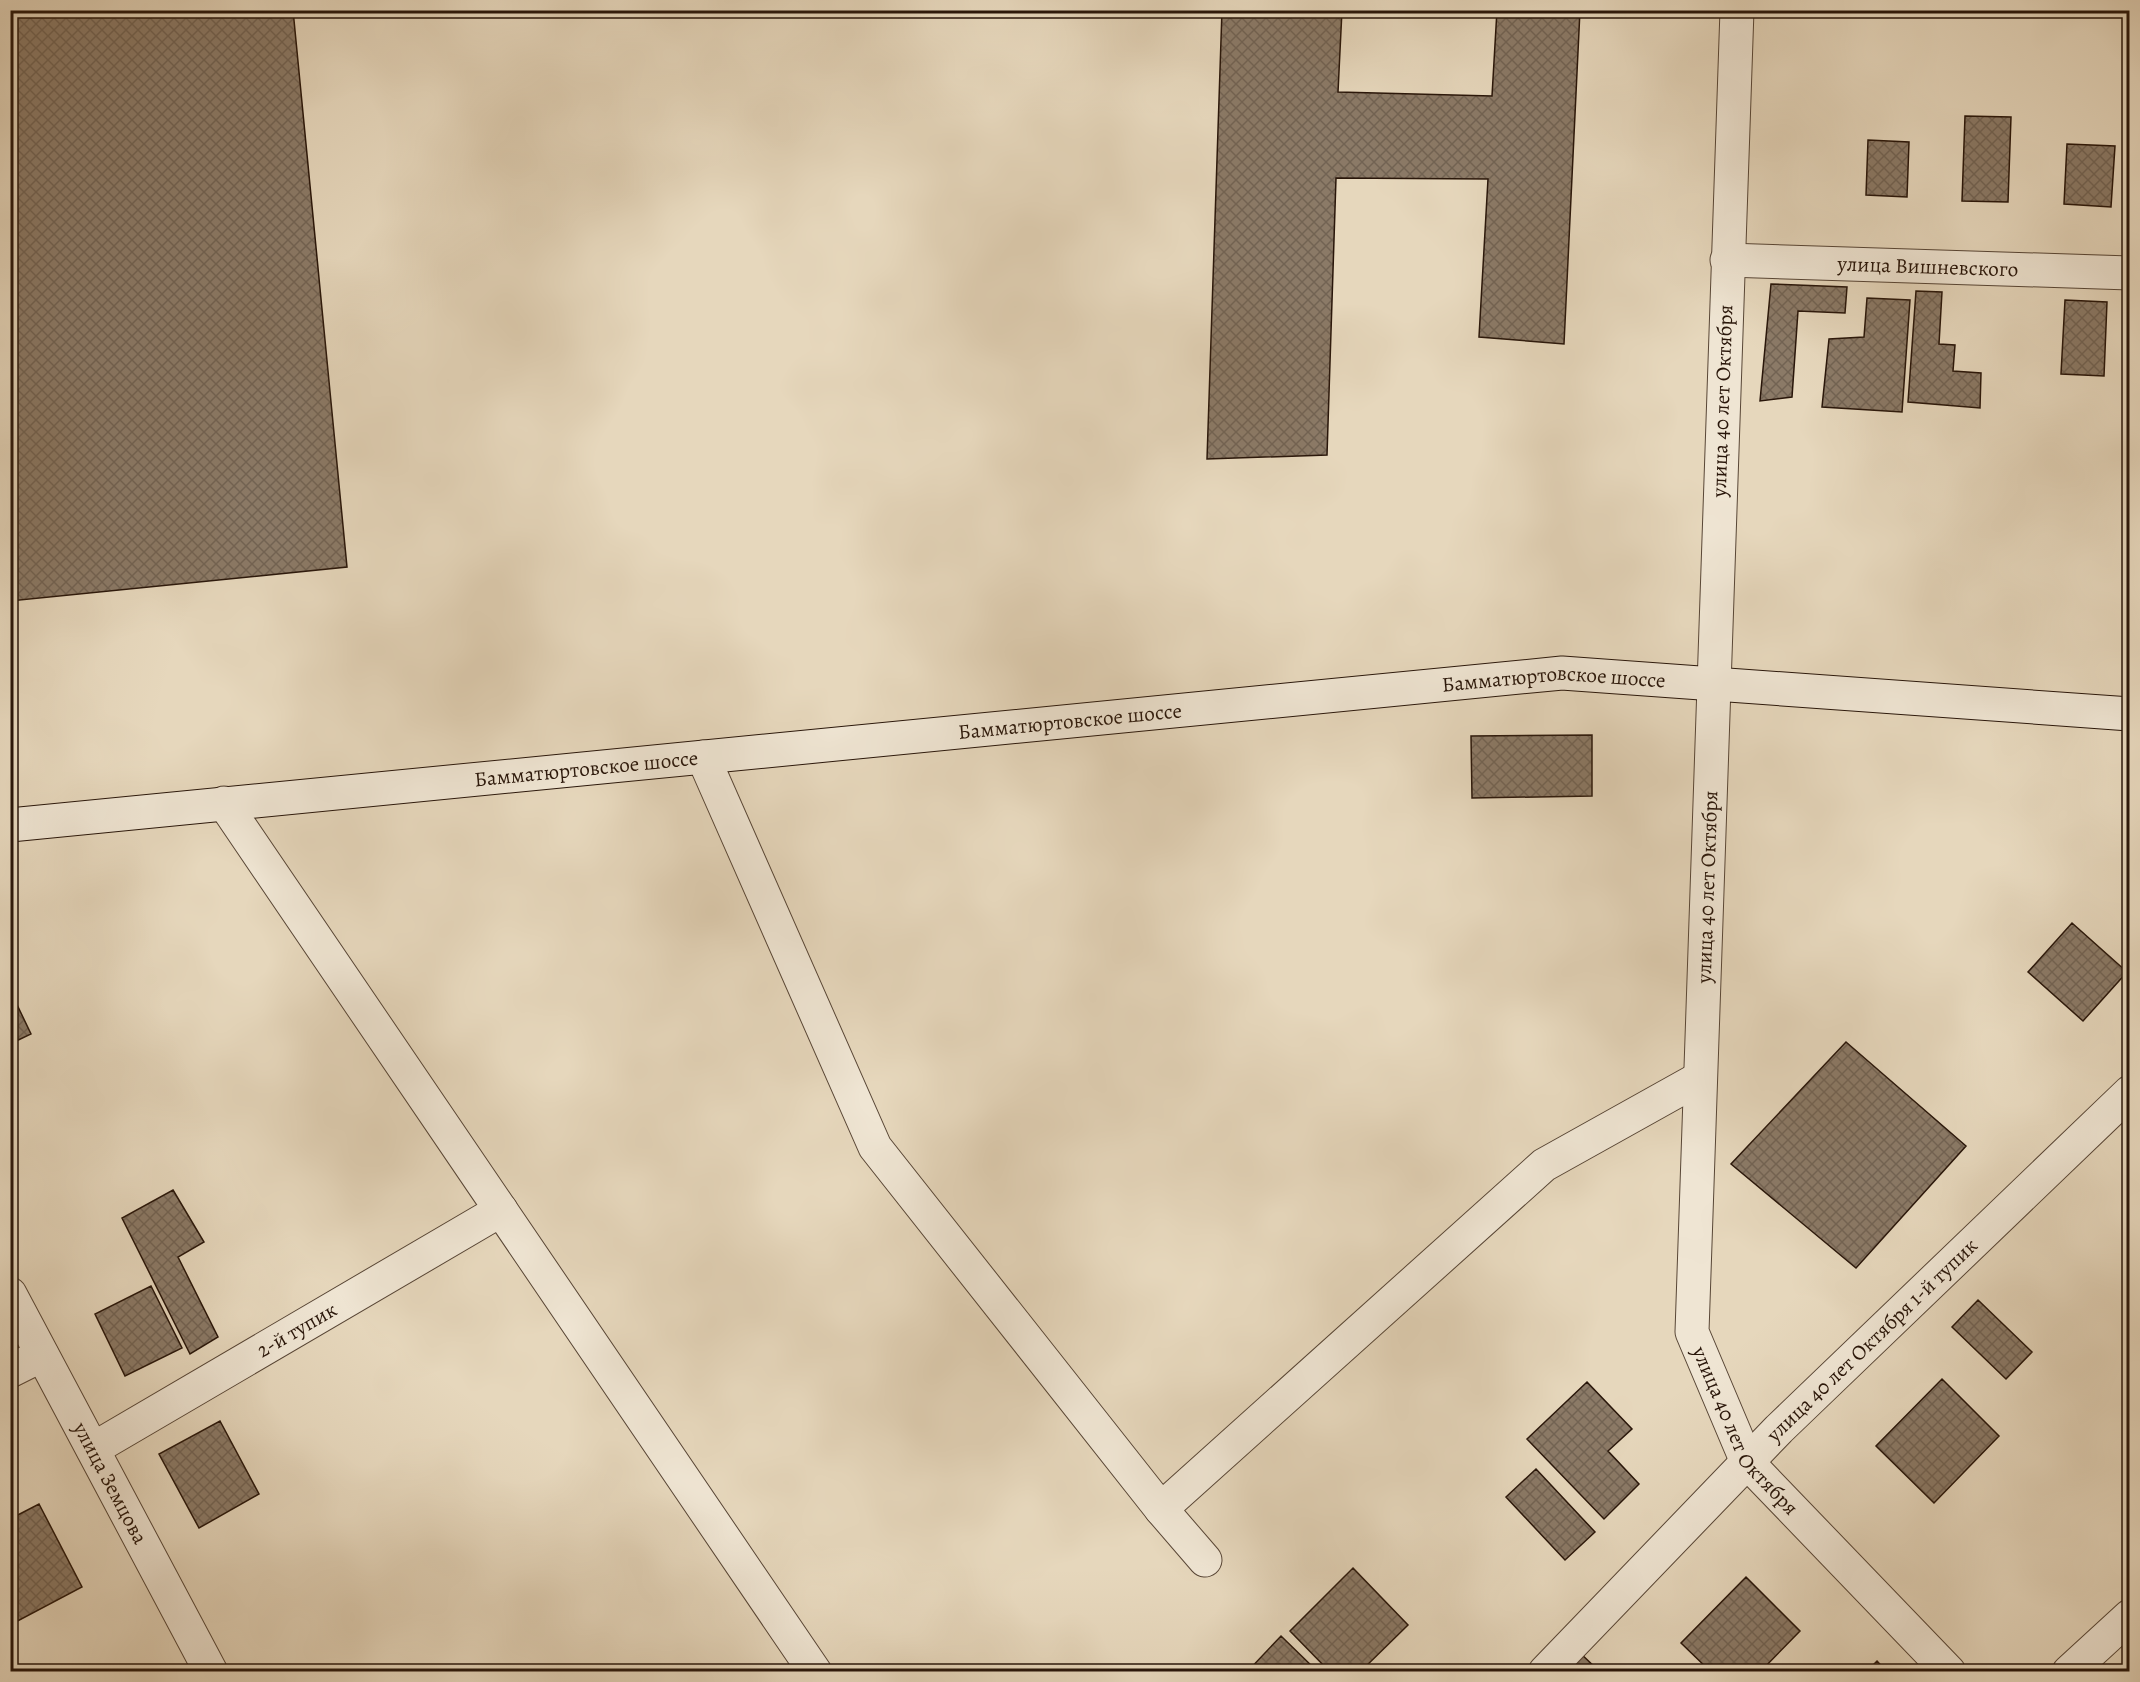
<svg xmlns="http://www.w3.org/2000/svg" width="2140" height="1682" font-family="Alegreya,serif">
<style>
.building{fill:url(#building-cross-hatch);stroke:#29160a;stroke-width:1.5}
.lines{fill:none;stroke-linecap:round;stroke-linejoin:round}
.street-casing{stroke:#584636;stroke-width:35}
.secondary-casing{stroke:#29160a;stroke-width:35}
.street{stroke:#efe5d3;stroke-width:33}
.secondary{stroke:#efe5d3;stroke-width:33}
.labels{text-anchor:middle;stroke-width:4.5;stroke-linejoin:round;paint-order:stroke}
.street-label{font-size:21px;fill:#29160a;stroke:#efe5d3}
</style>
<defs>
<pattern id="building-cross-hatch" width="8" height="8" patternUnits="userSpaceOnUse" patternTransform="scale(1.5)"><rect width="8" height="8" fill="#8b7a67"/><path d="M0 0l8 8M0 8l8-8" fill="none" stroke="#726353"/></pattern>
</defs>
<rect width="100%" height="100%" fill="#e6d7bc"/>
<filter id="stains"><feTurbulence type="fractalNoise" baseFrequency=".00333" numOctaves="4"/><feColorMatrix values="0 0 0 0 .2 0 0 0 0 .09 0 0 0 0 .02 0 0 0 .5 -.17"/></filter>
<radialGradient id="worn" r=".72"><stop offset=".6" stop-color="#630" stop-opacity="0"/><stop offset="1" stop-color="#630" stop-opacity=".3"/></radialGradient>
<path class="building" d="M10,10H293L347,567L10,601Z
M1222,10H1342L1338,92L1492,96L1497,10H1580L1564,344L1479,337L1488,179L1336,178L1327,455L1207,459Z
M1965,116L2011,117L2008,202L1962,201Z
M1868,140L1909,142L1907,197L1866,195Z
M2067,144L2115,146L2111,207L2064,204Z
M1771,284L1847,287L1845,313L1798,311L1792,397L1760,401Z
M1916,291L1942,292L1939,344L1955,345L1953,371L1981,373L1980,408L1908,402Z
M1867,298L1910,300L1902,412L1822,407L1829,339L1864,337Z
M2065,300L2107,302L2104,376L2061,374Z
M1592,735V796L1472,798L1471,736Z
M2072,923L2127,972L2083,1021L2028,972Z
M10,990L31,1034L10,1044Z
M1846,1042L1966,1146L1856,1268L1731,1164Z
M173,1190L204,1242L178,1257L218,1337L190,1354L122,1218Z
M151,1286L182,1348L125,1376L95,1314Z
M1978,1300L2032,1352L2006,1379L1952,1327Z
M1942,1379L1999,1436L1934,1503L1876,1446Z
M1587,1382L1632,1429L1608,1451L1639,1484L1604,1519L1527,1439Z
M220,1421L259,1494L199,1528L159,1454Z
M1536,1469L1595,1532L1565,1560L1506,1497Z
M39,1504L82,1587L10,1625V1519Z
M1353,1568L1408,1625L1360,1672H1330L1290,1631Z
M1746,1577L1800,1631L1760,1672H1711L1681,1643Z
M1281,1636L1318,1672H1247Z
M1577,1650L1600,1672H1556Z
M1877,1661L1887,1672H1866Z"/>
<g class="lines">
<defs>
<g id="street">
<path id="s1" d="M1737,10L1692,1332L1747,1462L1949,1672"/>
<path id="s2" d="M1727,260L2130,273"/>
<path d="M703,757L875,1147L1161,1509"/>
<path d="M224,803L815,1672"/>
<path id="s3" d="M10,1294L211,1672"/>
<path d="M10,1371L42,1355"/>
<path id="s4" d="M93,1449L501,1210"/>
<path d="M1205,1560L1161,1509L1544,1165L1700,1078"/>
<path id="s5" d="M1545,1672L1779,1429L2130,1092"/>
<path d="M2069,1672L2130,1616"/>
</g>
<g id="secondary">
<path id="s6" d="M10,825L1562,673L2130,714"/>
</g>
</defs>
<use href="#street" class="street-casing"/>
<use href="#secondary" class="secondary-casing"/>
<use href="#street" class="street"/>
<use href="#secondary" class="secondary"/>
</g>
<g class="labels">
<g class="street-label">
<text dy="7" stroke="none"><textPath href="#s2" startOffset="201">улица Вишневского</textPath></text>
<text transform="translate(1722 401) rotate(-88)" y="7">улица 40 лет Октября</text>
<text dy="7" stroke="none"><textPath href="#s6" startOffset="1551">Бамматюртовское шоссе</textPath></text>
<text dy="7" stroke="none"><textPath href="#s6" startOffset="1065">Бамматюртовское шоссе</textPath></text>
<text dy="7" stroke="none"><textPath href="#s6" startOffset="579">Бамматюртовское шоссе</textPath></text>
<text transform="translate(1707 887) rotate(-88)" y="7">улица 40 лет Октября</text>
<text dy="7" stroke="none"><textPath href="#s4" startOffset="236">2-й тупик</textPath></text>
<text dy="7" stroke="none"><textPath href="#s5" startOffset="466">улица 40 лет Октября 1-й тупик</textPath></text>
<text dy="7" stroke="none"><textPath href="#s1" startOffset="1436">улица 40 лет Октября</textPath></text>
<text dy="7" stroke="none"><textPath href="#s3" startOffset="214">улица Земцова</textPath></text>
</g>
</g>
<rect width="2140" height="1682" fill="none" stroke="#e6d7bc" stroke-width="36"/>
<rect x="12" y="12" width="2116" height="1658" fill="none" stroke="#29160a" stroke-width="3"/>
<rect x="18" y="18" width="2104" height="1646" fill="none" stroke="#29160a" stroke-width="1.5"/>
<rect width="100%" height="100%" filter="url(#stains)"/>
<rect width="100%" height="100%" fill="url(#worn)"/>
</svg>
